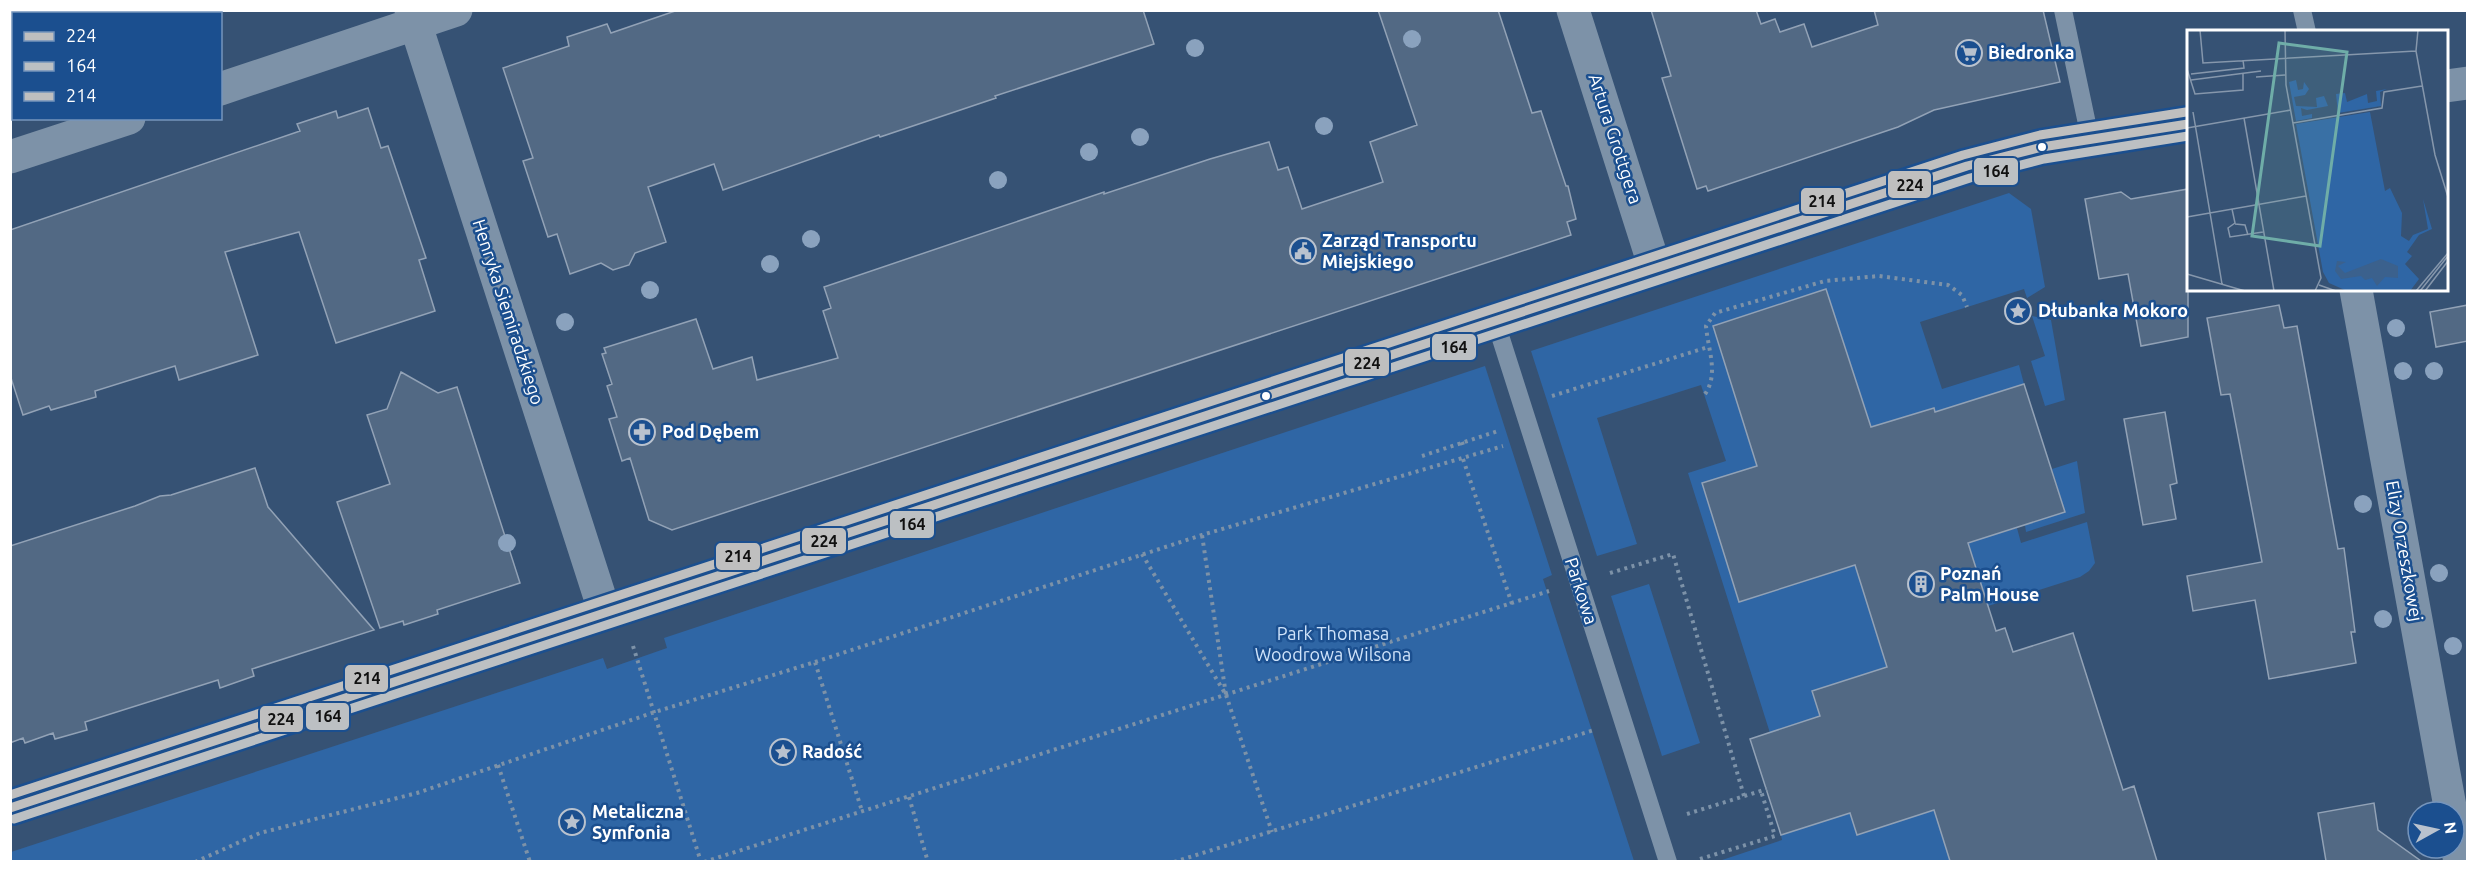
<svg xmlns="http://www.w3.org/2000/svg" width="2478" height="872" font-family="Ubuntu,sans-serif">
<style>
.green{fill:#2f66a5}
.building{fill:#526984;stroke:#92a2b6;stroke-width:1.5}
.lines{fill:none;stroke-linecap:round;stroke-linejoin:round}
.path{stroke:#7d92a8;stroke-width:4;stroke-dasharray:3 4.5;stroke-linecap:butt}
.service{stroke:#7d92a8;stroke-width:18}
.minor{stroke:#7d92a8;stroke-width:33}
.bus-1-casing{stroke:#1b4f8f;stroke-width:14}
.bus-2-casing{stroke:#1b4f8f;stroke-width:14}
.bus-3-casing{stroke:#1b4f8f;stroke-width:14}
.bus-1{stroke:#bfbfbf;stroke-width:9}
.bus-2{stroke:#bcc0c3;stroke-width:9}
.bus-3{stroke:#bfbfbf;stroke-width:9}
.tree{fill:#8aa2be}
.bus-dot{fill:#fff;stroke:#1b4f8f;stroke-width:2}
.labels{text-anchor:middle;stroke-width:5;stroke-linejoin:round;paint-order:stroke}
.poi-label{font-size:18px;font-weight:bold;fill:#fff;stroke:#1b4f8f;text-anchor:start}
.street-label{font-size:18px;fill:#fff;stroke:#1b4f8f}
.park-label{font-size:18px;fill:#cfe3fa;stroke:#1b4f8f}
.inset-road{fill:none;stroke:#8697ac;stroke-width:1.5}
.view{fill:#6fada8;fill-opacity:0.15;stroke:#6fada8;stroke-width:3}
.inset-edge{fill:none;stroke:#fff;stroke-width:3}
.line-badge{stroke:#1b4f8f;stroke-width:2}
.pale-badge-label{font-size:16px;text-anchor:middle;font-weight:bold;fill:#111}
</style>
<rect width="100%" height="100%" fill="#365274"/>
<path class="green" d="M2009,193L2031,209L2045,287L2027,298L2024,289L1920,322L1942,389L2019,365L2024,384L1960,404L1949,456L1933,408L1871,427L1826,289L1713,326L1757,466L1702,484L1739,602L1855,565L1887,667L1825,732L1770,733L1688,473L1726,461L1701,385L1597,418L1637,544L1597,556L1531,351Z
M2032,316L2051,320L2065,400L2045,406L2031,361L2045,356Z
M1485,366L1552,575L1543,579L1634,861H11V852L603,658L607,669L667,648L664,638Z
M2077,461L2085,513L2026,532L2025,525L2065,512L2052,469Z
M1982,472L2001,533L2017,528L2021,543L2087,522L2095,563L2089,571L2080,577L1988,606L1963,526Z
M1649,584L1700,743L1662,756L1611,596Z
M1846,798L1858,834L1934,810L1950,861L1716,862L1782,840L1781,835L1821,822Z"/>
<path class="building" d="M678,10H1143L1154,44L995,96L996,98L880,137L879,135L723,190L714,164L648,187L666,242L635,253L629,265L613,270L601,263L570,274L557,234L548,237L523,161L533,158L503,68L569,46L567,37L607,24L611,33Z
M1378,10H1498L1532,113L1541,111L1566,186H1568L1576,219L1567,222L1571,235L672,530L649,520L630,458L622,461L609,419L617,417L607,386L612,384L602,354L606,353L604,348L696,319L713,369L752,357L757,380L838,358L823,311L831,308L824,287L1104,192V194L1210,159L1269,142L1278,170L1288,167L1302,209L1383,182L1370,142L1417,125Z
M1651,10H1756L1761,24L1775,19L1780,32L1804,24L1812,47L1878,25L1874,10H2043L2060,82L1934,110L1898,127L1708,191L1706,186L1697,189L1662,78L1671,76Z
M368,108L381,148L388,146L426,258L419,260L435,311L336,343L299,232L225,252L258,355L179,380L175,366L95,391L96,397L51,410L49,406L23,415L10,375V230L300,131L297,124L336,111L338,118Z
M2188,189V337L2141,346L2128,274L2099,279L2085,199L2121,192L2131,199Z
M1826,289L1871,427L1934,408L1935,412L2024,384L2065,512L1968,543L1996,631L2005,628L2013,652L2073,633L2123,790L2134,786L2157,861H1950L1934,810L1857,835L1850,813L1781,835L1750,739L1820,716L1812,691L1887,667L1855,565L1739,602L1702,483L1757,466L1713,326Z
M2279,305L2284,328L2297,326L2338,549L2344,548L2355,632H2351L2356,663L2269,679L2255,600L2193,611L2187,576L2262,562L2230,394L2221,395L2207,318Z
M2468,305V341L2436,347L2430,312Z
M401,372L438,393L457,387L520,583L437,610L438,614L404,625L403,621L380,628L337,502L390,484L367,415L387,409Z
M2165,412L2177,483L2170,485L2176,519L2143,525L2124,419Z
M255,468L268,507L374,630L252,669L254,676L220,688L218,680L85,722L87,730L55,739L53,733L25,743L23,738L10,743V546L135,506L160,496L171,495Z
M2374,803L2378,830L2421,861H2326L2318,813Z"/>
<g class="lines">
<path class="path" d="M1705,394C1719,374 1708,350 1706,326L1715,313L1825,281L1879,276L1948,285L1962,295L1967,307
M1552,396L1708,347
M1462,442L1464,448
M1422,456L1498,431
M1463,459L1512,604
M1142,554L1226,695L1202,535
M1610,573L1673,554L1744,796
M633,646L701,862
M815,662L1202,535L1503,446
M1226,695L1272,832
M498,765L530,862
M909,797L928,862
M1687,814L1767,789
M1700,859L1775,836L1761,791
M195,862L260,833L417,793L655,712L815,662L862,811
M704,862L1549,591
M1174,862L1594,730"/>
<path class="service" d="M34,10V14
M2063,10L2090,138
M2302,10L2307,32
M1495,320L1668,862"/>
<path class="minor" d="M411,10L605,613
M1573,10L1655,268
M2446,86L2468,83
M220,89L456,10
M10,157L129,118
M2356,290L2451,812
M10,808L1967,166L2042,147L2188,124
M2454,829L2460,862"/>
<defs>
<path id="bus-1" d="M10,808L1967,166L2042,147L2188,124"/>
<path id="bus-2" d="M14,819L1970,178L2044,159L2188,136"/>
<path id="bus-3" d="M10,795L1963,155L2040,135L2186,112"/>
</defs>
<use href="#bus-1" class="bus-1-casing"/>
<use href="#bus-2" class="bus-2-casing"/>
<use href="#bus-3" class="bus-3-casing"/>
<use href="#bus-1" class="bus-1"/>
<use href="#bus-2" class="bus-2"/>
<use href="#bus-3" class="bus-3"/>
</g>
<g class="tree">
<circle cx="1412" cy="39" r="9"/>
<circle cx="1195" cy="48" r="9"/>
<circle cx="1324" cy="126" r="9"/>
<circle cx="1140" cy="137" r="9"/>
<circle cx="1089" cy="152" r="9"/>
<circle cx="998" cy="180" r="9"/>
<circle cx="811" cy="239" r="9"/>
<circle cx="770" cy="264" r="9"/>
<circle cx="650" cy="290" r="9"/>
<circle cx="565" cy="322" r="9"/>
<circle cx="2396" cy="328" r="9"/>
<circle cx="2403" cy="371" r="9"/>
<circle cx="2434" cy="371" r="9"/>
<circle cx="2363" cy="504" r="9"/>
<circle cx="507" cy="543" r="9"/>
<circle cx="2439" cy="573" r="9"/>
<circle cx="2383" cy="619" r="9"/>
<circle cx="2453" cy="646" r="9"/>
</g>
<defs>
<symbol id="supermarket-ring" viewBox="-11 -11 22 22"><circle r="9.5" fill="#1b4f8f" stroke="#b9c2ce" stroke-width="1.5"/><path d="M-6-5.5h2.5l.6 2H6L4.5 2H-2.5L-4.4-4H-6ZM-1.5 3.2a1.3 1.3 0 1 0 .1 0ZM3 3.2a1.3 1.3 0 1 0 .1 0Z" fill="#b9c2ce"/></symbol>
<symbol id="civic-ring" viewBox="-11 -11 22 22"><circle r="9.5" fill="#1b4f8f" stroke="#b9c2ce" stroke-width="1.5"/><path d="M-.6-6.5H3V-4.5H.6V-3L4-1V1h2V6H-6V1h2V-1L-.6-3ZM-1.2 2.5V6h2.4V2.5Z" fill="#b9c2ce"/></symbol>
<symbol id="sight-ring" viewBox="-11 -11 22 22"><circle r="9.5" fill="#1b4f8f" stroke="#b9c2ce" stroke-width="1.5"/><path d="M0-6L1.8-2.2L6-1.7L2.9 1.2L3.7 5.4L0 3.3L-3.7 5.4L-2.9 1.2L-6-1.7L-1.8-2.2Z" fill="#b9c2ce"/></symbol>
<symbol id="pharmacy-ring" viewBox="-11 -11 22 22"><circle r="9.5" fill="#1b4f8f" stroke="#b9c2ce" stroke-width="1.5"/><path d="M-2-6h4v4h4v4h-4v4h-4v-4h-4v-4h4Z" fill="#b9c2ce"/></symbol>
<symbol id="building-ring" viewBox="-11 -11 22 22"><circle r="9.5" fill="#1b4f8f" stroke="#b9c2ce" stroke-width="1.5"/><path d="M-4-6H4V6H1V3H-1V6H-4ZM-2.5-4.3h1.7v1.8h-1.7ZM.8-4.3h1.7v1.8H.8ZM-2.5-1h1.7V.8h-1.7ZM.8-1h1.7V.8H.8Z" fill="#b9c2ce"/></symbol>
</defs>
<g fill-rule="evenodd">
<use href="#supermarket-ring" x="1954" y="38" width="30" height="30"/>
<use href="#civic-ring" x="1288" y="236" width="30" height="30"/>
<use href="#sight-ring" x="2003" y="296" width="30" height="30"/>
<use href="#pharmacy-ring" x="627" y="417" width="30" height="30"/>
<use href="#building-ring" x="1906" y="569" width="30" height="30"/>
<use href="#sight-ring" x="768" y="737" width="30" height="30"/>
<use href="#sight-ring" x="557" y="807" width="30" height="30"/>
</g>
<g class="bus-dot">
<circle cx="2042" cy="147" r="5"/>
<circle cx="1266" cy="396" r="5"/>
</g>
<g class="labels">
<g class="poi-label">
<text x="1988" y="59">Biedronka</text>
<text x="1322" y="247">Zarząd Transportu<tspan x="1322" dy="21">Miejskiego</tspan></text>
<text x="2038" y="317">Dłubanka Mokoro</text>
<text x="662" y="438">Pod Dębem</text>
<text x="1940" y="580">Poznań<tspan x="1940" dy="21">Palm House</tspan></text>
<text x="802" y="758">Radość</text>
<text x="592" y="818">Metaliczna<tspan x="592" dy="21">Symfonia</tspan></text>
</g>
<g class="street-label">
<text transform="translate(1615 139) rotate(72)" y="6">Artura Grottgera</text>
<text transform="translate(508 312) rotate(72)" y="6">Henryka Siemiradzkiego</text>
<text transform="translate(2404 551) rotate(80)" y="6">Elizy Orzeszkowej</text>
<text transform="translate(1581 591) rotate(72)" y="6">Parkowa</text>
</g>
<g class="park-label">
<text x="1333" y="640">Park Thomasa<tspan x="1333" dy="21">Woodrowa Wilsona</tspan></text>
</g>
</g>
<g transform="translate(2187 30)">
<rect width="261" height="261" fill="#365274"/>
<path d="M109,50L111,60L116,59L117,52L122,59L118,65L107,67L109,76L130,77L129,68L137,66L141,76L120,80L114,78L115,86L125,84V88L109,91L102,52ZM200,59L193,62L194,76L151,83L149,64L158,63L160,72L180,64L181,73L190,71L189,61ZM183,82L198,161L203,158L215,183L214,206L222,211L226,205L241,199L236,169L245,199L232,205L220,222L225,226L218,234L232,249L223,261H160L142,253L136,242L109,94Z" fill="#2f66a5"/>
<path d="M194,229L211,236V248L198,247L190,256L185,248L178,250L174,246L154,249L148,241L150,231L159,232L151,236L158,243Z" fill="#3b618d"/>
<path class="inset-road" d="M13,0L16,33L229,21M98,0L99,55L134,248L128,261M231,0L229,21L248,125L261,167M0,39L8,64L56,60V43M4,44L57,38L56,30M69,47L98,45M4,50L74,41M6,82L35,254M57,88L87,261M106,93L195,78L197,62L235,56M0,98L104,80M45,179L48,193L41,198L43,207L76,202M0,187L119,166M48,194L58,195L61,205M0,244L58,261M132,255L149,261M229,261L261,223M233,261L261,226M238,261L261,231"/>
<path class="view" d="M92,13L160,22L133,216L65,206Z"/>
<rect width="261" height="261" class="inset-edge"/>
</g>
<g class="line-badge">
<rect x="1973" y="157" width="46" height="29" rx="6" fill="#bcc0c3"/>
<rect x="1887" y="170" width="45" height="29" rx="6" fill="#bfbfbf"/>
<rect x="1800" y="187" width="45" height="28" rx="6" fill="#bfbfbf"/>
<rect x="1431" y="333" width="46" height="28" rx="6" fill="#bcc0c3"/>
<rect x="1344" y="348" width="46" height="29" rx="6" fill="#bfbfbf"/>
<rect x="889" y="510" width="46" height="29" rx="6" fill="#bcc0c3"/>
<rect x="801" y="527" width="46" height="28" rx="6" fill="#bfbfbf"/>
<rect x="715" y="542" width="46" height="29" rx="6" fill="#bfbfbf"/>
<rect x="344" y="664" width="45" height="29" rx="6" fill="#bfbfbf"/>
<rect x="305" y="702" width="45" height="29" rx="6" fill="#bcc0c3"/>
<rect x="259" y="705" width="45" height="28" rx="6" fill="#bfbfbf"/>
</g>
<g class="pale-badge-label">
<text x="1996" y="177">164</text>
<text x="1910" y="191">224</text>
<text x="1822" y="207">214</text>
<text x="1454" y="353">164</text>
<text x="1367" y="369">224</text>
<text x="912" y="530">164</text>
<text x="824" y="547">224</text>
<text x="738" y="562">214</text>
<text x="367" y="684">214</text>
<text x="328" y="722">164</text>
<text x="281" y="725">224</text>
</g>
<rect width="2478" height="872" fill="none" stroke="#ffffff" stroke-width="24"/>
<rect x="12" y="12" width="210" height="108" fill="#1b4f8f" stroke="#7695bc" stroke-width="1.5"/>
<rect x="24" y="32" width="30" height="9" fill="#bfbfbf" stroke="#7695bc" stroke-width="1.5"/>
<text x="66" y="42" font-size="18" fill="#ffffff">224</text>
<rect x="24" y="62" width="30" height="9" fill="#bcc0c3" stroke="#7695bc" stroke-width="1.5"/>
<text x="66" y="72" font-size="18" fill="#ffffff">164</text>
<rect x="24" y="92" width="30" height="9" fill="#bfbfbf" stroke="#7695bc" stroke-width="1.5"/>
<text x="66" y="102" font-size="18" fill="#ffffff">214</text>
<g transform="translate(2436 830) rotate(82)"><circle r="28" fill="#1b4f8f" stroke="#7695bc" stroke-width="1.5"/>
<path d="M0-4.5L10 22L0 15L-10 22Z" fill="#b9c2ce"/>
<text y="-9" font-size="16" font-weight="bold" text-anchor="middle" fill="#ffffff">N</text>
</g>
</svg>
